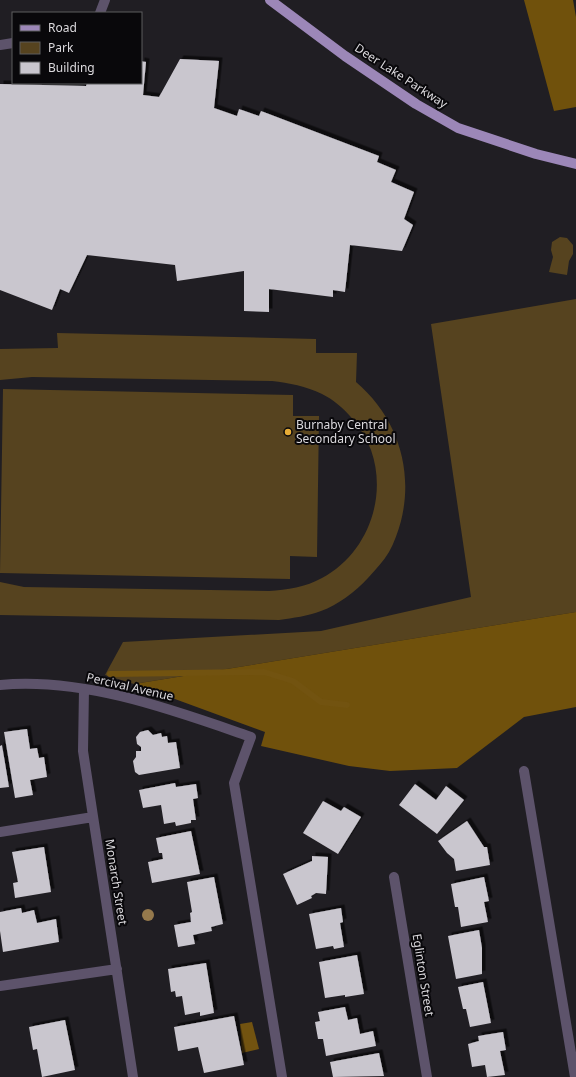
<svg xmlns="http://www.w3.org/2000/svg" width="576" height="1077" font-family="'Noto Sans',sans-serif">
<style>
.green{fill:#56431f}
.forest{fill:#70510c}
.water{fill:#725310}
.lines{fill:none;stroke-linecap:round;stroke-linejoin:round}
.stream{stroke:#725310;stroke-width:6}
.building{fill:#c9c6ce;filter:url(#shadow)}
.minor{stroke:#5d536b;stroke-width:10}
.major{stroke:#9c87b8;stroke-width:10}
.tree{fill:#95794c}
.poi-dot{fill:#e6ac36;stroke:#09080b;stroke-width:1.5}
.labels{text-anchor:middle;stroke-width:4;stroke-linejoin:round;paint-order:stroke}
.street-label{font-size:12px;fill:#dbd9dd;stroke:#09080b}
.poi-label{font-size:12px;fill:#dbd9dd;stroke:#09080b;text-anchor:start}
</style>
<defs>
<filter id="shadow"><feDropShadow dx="3.5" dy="-3.5" stdDeviation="0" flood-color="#0009"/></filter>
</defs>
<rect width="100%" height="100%" fill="#201e23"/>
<path class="green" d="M560,237L567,238L573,245V254L569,261L567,275L549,272L553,257L551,250L552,242Z
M576,299V612L134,684L105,675L123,642L321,631L471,597L431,324Z
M57,333L316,339V353H357L356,382C397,417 414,469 401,521C398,532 394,543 389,552C383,562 375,570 368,578C355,592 338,605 321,611C308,616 293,618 279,620L0,615V582L24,587L269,591C287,590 306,587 322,578C367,554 388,498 371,450C362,427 344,405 322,394C306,386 289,383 272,381L32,377L0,380V349L58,348Z
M3,389L293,395V416H319L317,557L290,556V579L0,573Z"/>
<path class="forest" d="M524,0H573L576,17V107L554,111Z
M576,612V707L524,717L457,768L390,771L349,766L261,746L265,732L134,684Z"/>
<path class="water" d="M252,1022L259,1049L242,1053L240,1024Z"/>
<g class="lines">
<path class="stream" d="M110,674L264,672L293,681L321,702L347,705"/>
</g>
<path class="building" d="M180,59L219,61L214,108L237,116L239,109L259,116L261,111L379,156L377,162L396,170L391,182L414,192L404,219L413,225L402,251L350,245L345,292L333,290V297L269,289V312L244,311V271L177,281L175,265L87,255L69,293L60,289L52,310L0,290V84L86,86L87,83H141V61L146,62L143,95L159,97Z
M27,729L30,749L37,748L39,758L44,757L47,777L30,780L33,795L15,798L4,732Z
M148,730L153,735L161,733L162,737L167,736L168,743L176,742L180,768L139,775L135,772L133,761L136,757V751H141V747L137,744L136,737L140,732Z
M2,745L9,787L0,788V746Z
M175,783L176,787L196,784L198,798L193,799L196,820H191V823L176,826L175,822L164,824L161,805L143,808L139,790Z
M415,784L436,800L446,786L464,800L437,834L399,805Z
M323,801L341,811L344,807L361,817L338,854L303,833Z
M467,821L484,847H487L490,865L456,871L454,859L447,853L438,841Z
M191,831L200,874L152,883L148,862L163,859L162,853H159L156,838Z
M44,847L51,892L15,898L13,883L18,882L12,852Z
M312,856L328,857L326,894L316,893L311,896L312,898L297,905L283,874L312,861Z
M214,877L223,924L211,927L212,931L193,935L195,944L178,947L174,925L191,922L190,913L192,912L187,882Z
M484,877L489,901L484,902L488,922L461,927L458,907H455L451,884Z
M21,908L22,913L34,910L37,923L56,919L59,942L3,952L0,931V912Z
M341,908L343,922L340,923L344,947L334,949L333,946L316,949L309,914Z
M479,930L482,948V974L456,979L448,936Z
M357,955L364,994L345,997V995L325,998L319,962Z
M206,963L214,1013L200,1016V1012L185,1015L182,996L176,997L175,991L171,992L168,969Z
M483,982L491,1023L470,1027L466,1009H463L458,987Z
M345,1007L348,1020L357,1018L360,1034L373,1031L376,1046L326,1056L323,1039H318L315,1022L320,1021L318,1012Z
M234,1016L244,1065L204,1073L198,1047L178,1051L174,1027Z
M65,1020L75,1070L42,1077L37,1049L33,1050L29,1027Z
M503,1032L506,1050L500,1051L505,1075L487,1077L485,1065L472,1067L468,1044L479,1041L478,1036Z
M379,1053L384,1076L333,1077L330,1062Z"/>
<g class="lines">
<path class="minor" d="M100,13L105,0
M0,45L13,43
M0,685C84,677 173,710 251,737L234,783L282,1077
M84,689L83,751L133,1077
M524,771L575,1077
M0,832L93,817
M394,877L427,1077
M0,986L117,969"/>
<path class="major" d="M270,0L345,56L416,104L458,128L536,154L576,164"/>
</g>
<circle class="tree" cx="148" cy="915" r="6"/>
<circle class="poi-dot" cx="288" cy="432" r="4"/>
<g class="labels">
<g class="street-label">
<text transform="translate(401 76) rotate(33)" y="4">Deer Lake Parkway</text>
<text transform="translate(130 687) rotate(13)" y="4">Percival Avenue</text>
<text transform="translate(116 882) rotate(81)" y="4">Monarch Street</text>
<text transform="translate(423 975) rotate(81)" y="4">Eglinton Street</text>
</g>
<g class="poi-label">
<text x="296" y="429">Burnaby Central<tspan x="296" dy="14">Secondary School</tspan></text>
</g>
</g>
<rect x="12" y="12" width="130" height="72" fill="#09080b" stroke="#5d5c5f"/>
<rect x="20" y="25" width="20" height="6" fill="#9c87b8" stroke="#5d5c5f"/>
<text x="48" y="32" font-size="12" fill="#dbd9dd">Road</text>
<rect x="20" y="42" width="20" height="12" fill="#56431f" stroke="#5d5c5f"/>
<text x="48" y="52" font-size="12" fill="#dbd9dd">Park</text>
<rect x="20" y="62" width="20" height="12" fill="#c9c6ce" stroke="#5d5c5f"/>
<text x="48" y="72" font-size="12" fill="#dbd9dd">Building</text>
</svg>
